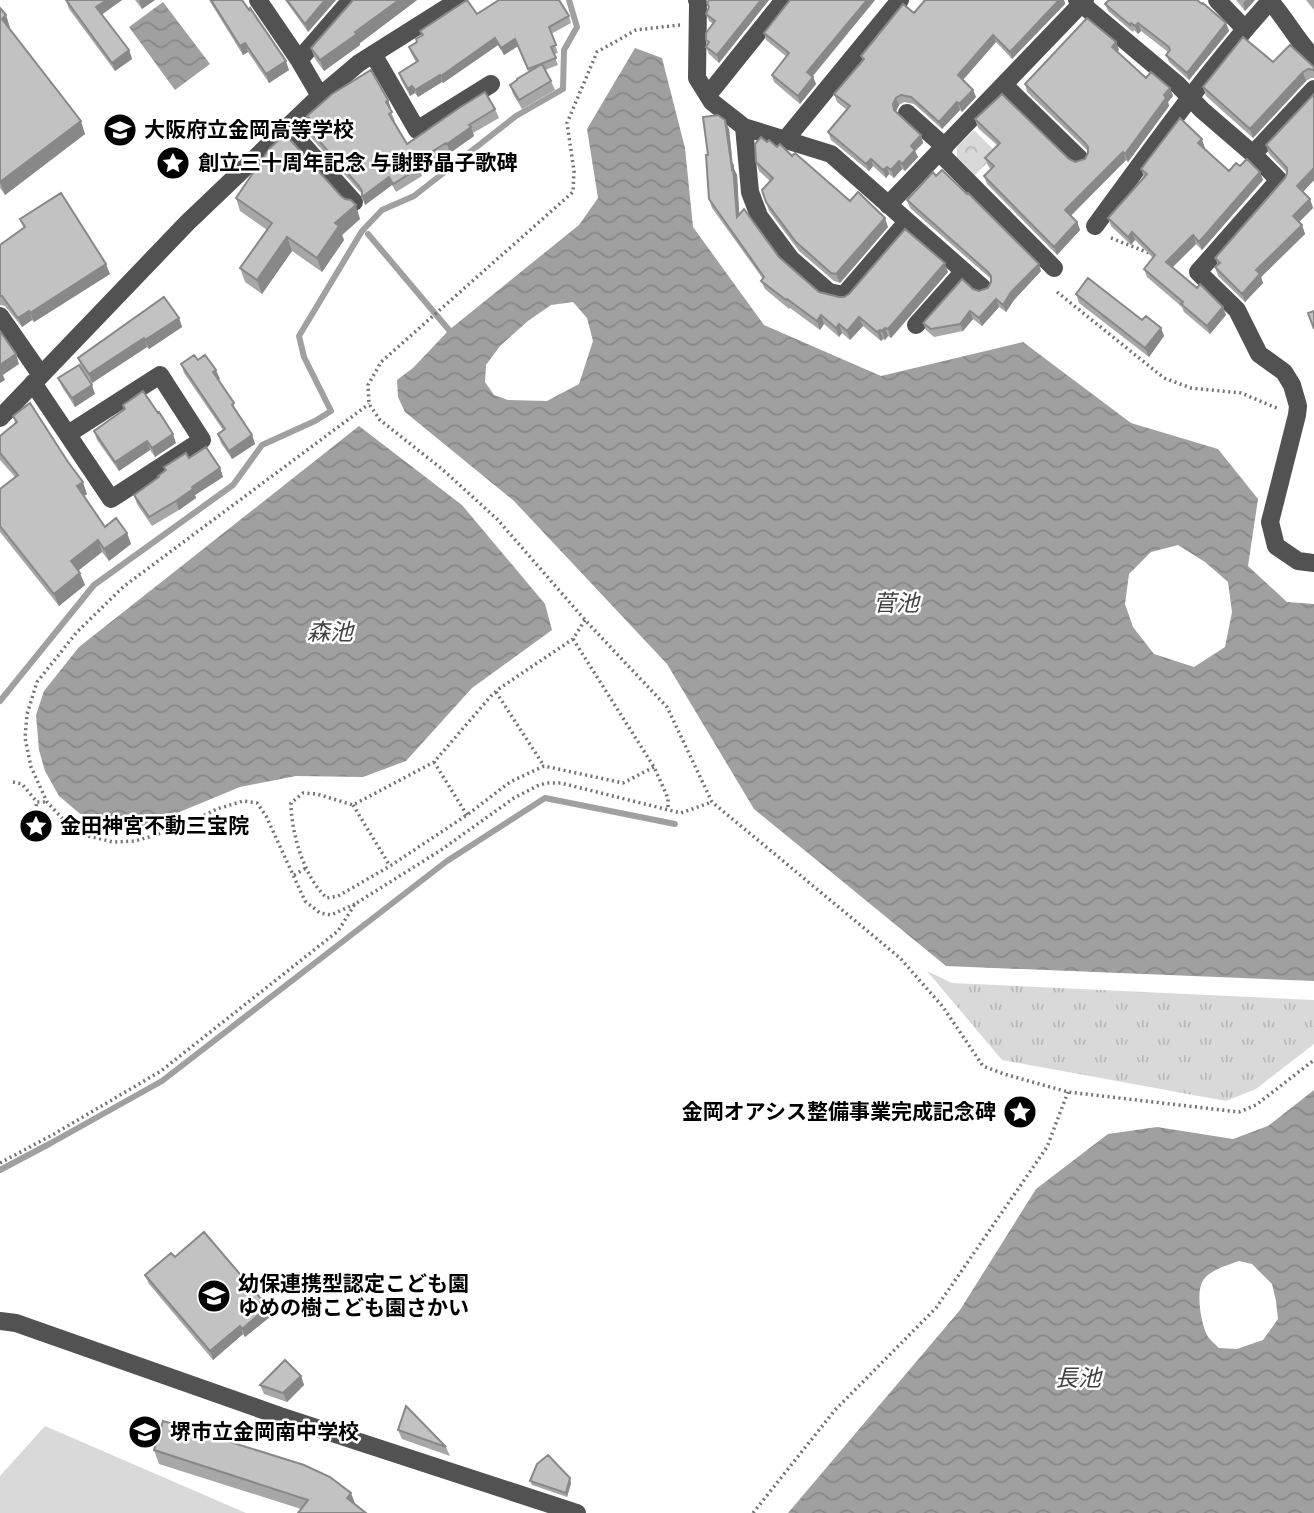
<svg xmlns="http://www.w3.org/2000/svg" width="1314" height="1513" font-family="Poppins,'Noto Sans JP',sans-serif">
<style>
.grass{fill:url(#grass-tufts)}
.park{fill:url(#park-crowns)}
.pitch{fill:#d9d9d9}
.water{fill:url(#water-waves);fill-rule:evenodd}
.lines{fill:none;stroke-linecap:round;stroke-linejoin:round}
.stream{stroke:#a0a0a0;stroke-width:6}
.path{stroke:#747474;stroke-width:3.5;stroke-dasharray:2 3.5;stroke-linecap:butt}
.minor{stroke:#525252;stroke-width:18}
.wall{fill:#a7a7a7}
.shaded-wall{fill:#888}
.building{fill:#c2c2c2;stroke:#888;stroke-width:2}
.labels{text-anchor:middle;stroke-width:5;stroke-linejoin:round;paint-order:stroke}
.poi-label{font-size:21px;font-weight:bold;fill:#000;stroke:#fff;text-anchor:start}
.water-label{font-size:23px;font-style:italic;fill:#414141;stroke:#fff}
</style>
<defs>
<pattern id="grass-tufts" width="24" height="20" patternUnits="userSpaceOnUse" patternTransform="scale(1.75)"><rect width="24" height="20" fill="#d9d9d9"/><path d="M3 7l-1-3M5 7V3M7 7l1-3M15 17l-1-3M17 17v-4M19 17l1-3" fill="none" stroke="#b8b8b8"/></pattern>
<pattern id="park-crowns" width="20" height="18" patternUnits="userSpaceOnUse" patternTransform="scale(1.75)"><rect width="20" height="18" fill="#d9d9d9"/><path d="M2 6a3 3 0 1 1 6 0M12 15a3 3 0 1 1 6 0" fill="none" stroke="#b8b8b8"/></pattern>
<pattern id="water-waves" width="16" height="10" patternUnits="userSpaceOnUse" patternTransform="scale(1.75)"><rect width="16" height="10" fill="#a0a0a0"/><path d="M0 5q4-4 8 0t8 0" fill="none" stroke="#888"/></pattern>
</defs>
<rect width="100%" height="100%" fill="#fff"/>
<path class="grass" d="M927,971L952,983L1314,1000V1044L1256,1089L1226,1101L1002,1060Z"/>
<path class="park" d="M974,130L997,153L975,175L957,157V147Z"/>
<path class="pitch" d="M45,1426L246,1513H0V1476Z"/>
<path class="water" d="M163,2L210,64L175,90L129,27Z
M635,48L662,58L685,148L693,227L764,325L881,376L1023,342L1131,423L1218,449L1258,499L1248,566L1287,602L1314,604V981L946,966L754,809L667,664L514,501L405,412L398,397L397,380L413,368L449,330L579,225L598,198L587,129ZM573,302L587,318L593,341L579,384L547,401L508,400L494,395L485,382L486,365L500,346L528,321L551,305ZM1178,545L1205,562L1228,582L1232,612L1225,647L1194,667L1154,654L1133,627L1125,604L1129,574L1151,552Z
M359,426L462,505L545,604L552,630L472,688L406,761L363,777L296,776L240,787L131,832L106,828L79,813L59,796L45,771L39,750L36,715L44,691L79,647Z
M1314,1090V1513H788L960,1310L1036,1189L1108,1134L1157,1127L1233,1139L1268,1126ZM1239,1261L1252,1264L1272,1284L1276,1301L1278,1319L1263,1340L1237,1349L1219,1348C1215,1344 1209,1339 1207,1335C1201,1323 1195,1290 1204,1279C1212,1269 1228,1265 1239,1261Z"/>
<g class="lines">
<path class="stream" d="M368,234L449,330
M0,701L94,585L233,485L262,445L315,421L331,411L304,357L299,336L362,231L382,210L414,196L516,116L563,89L564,50L577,27L569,0
M0,1170L51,1143L162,1081L447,861L545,798L675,824"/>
<path class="path" d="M680,25L636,30L597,52L567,123L574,171L573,192L381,362L368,385L369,404L380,420L442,469L497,519L585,620L667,707L712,802L900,958L943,1007L983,1066L1004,1074L1068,1092L1239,1112L1256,1105L1314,1060
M1111,238L1149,253
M1057,292L1164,378L1191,388L1241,393L1279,409
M585,620L573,639L500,688L491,696L434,762L353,805L317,794L303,793L291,803C291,832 304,878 327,898L338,896L390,866L467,815L510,782L544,766L623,783L654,767
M573,639L654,767L668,798V809
M496,692L544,766
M434,762L467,815
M13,782L22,784L37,802H47
M353,805L390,866
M33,827L40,826C42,818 34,812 37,802
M294,875L306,868
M355,904L331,915L320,913L305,901L266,816L257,803L243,801L217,809L190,822L156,835L135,841L113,842L88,836L62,818L47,802L31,767L25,738L27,714L37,682L77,632L123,587L369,404
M0,1163L54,1134L161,1071L338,931L355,904L441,850L514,798L539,785L548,783H561L681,813L712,802
M753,1513L835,1410L936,1308L1047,1147L1068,1092"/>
<path class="minor" d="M258,0L299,60
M697,0L698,3L697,78L712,102L744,127L831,154L983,288
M1077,0L1178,85L1202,110L1253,154L1279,180L1198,272L1237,310L1259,354L1284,372L1292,385L1298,406L1297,415L1270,522L1276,546L1298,561L1314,563
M1217,0L1245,29
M373,54L417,130L491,84
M1004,85L1080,159
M708,95L784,0
M320,96L299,60L351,0
M907,113L945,147
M287,127L354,202
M744,127L750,192L759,216L791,259L829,292L844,295L907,222
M785,140L900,0
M939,152L1054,268
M1253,154L1314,89
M888,205L1085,0
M1095,226C1151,150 1206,72 1270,1C1286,19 1297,41 1314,58
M0,316L41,375
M916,325L964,271
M33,383L111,499L202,440L160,375L68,434
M0,418L187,223L320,96L359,63L459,0
M0,1321L16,1323L280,1416L577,1513"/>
</g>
<path class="wall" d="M66,0H122L102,14L129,50L132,59L115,71L69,9Z
M135,0H155L142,9Z
M209,0H242L289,70L269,83L248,52L243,55Z
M285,0H336L308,32Z
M353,0H417L360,43V45L324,71L315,59L311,48Z
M769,0L719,63L709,54L706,47L708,44L706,40L713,24L709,21L706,14L709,9L707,3Z
M790,0H875L813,76L816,84L800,104L774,82L772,75L787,57L766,40L764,33Z
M925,0H1064L1065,4L1012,59L996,42L963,80L973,90L976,97L962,112L960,110L942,129L914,104L904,102L899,105L896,112L921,135L923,143L915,151L918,157L905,171L902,169L894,178L889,174L886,178L873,166L869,171L831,140L828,132L847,110L837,102L834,94L863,60L861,56L914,13Z
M1236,0H1255L1245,11Z
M1306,0H1314V10Z
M1105,4L1226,23L1229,31L1189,80L1169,62L1166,55L1168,52L1141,31L1138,34L1134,30L1133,32L1108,11Z
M0,8L6,15L10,28L9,29L85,134L5,195L0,188Z
M569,16L571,23L551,34L558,53L554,54L558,65L545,70L551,81L555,90L522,109L513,94L510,85L529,72L518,46L504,55L498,45L443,83L442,82L418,97L415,93L410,96L401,80L399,73L416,62L412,55L409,47L417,42L416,39L422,35L420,31Z
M1116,42L1119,50L1117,52L1146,78L1170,88L1173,96L1168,102L1169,106L1128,162L1126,160L1071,216L1077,222L1080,230L1057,255L987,184L984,176L991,169L988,166L985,158L997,145L978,128L975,119L1075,162L1085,159L1088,153V151L1027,92L1025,84Z
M1273,62L1314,67V78H1311L1306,81L1253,138L1206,96L1203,87Z
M388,100L391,109L390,110L395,121H394L407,144L495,109L499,118L473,133L474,136L450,153L449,152L420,169L422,176L396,192L392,185L365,205L362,194L307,133L304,124L309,121L307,116Z
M729,129L733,167L737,175L739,214L779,257L819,292L839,297H844L948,272L891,338L888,336L885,340L883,339L881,341L863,326L850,340L842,333L839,337L824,324L820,330L790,308L789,309L765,289L761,281L763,279L712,208L709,199L708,155Z
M767,142L792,156L850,201L888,227L840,283L834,281L799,251L769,211L762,190L770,181L759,171L756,162Z
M1266,145L1314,180L1303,192L1310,199L1313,208L1299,222L1302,225L1305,234L1261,277L1263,283L1245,302L1218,276L1215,267L1218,265L1215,258L1285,178L1287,173L1269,154Z
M1205,148L1204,149L1229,171L1240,166L1260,172L1263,180L1202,250L1196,244L1172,267L1197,288L1223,307L1226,315L1210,334L1184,312L1182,307L1147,277L1144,269L1153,258L1135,240L1131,245L1111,226L1108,218L1144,177L1141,169Z
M236,198L360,219L342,235L344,240L322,272L292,251L262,294L245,282L240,268L267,230L240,211Z
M907,200L1041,271L1014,300L1006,312L999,307L982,326L973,319L963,331L934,337L926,330L923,323L973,289L979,291L988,288L991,282V279L910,208Z
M20,219L110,274L34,322L32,320L22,327L5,306L0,305V245L24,229Z
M1076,294L1161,328L1164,336L1149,357L1079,303Z
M179,318L182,327L149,349L147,347L92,383L81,367L78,358Z
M198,360L220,379L218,380L252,435L255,444L232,459L221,443L218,434L223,430L184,373L181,364Z
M58,378L95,394L75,407L62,387Z
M123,405L176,443L155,457L150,450L119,471L97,440L94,431L124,410Z
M13,416L87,494L84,496L105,527L127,533L131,544L109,561L102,552L78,571L85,585L59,606L0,532V489L15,477L0,460V436L15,423Z
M189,458L220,468L223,477L195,495L196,498L179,510L152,526L137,504L134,495L159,478L165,471L164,467Z
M175,1257L271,1316L245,1337L243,1334L213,1360L149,1284L145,1275Z
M301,1376L304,1385L287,1402L264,1394L260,1385Z
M398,1430L446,1447L450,1456L402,1439Z
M154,1450L355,1504L301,1509L159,1464Z
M530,1481L571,1483L567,1497L532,1485Z"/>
<path class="shaded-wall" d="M107,0H122L100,16L96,7Z
M140,0H155L142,9L139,1Z
M325,0H336L308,32L305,24Z
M399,0H417L360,43V45L324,71L320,60Z
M761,0H769L719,63L717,55Z
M867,0H875L810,79L807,72Z
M1059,0H1064L1065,4L1012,59L1010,52Z
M1246,0H1255L1245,11L1243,3Z
M6,15L10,28L6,32L2,19Z
M1138,23L1141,31L1138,34L1135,26Z
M1226,23L1229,31L1189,80L1187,73Z
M993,35L996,42L961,82L958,75Z
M495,38L498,45L443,83L441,76Z
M515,39L518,46L504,55L501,48Z
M1116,42L1119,50L1115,55L1112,47Z
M245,43L248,52L243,55L240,46Z
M129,50L132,59L115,71L112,63Z
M286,61L289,70L269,83L266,74Z
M1303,72L1306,81L1253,138L1250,129Z
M440,75L442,82L418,97L415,90Z
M813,77L816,84L800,104L798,96Z
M412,86L415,93L410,96L408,89Z
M1170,88L1173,96L1168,102L1169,106L1128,162L1125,154L1164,95Z
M973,90L976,97L962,112L959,104Z
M896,98L899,105L896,111L894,110L893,104Z
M388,100L391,109L389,111L386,102Z
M957,102L960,110L942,129L939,122Z
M725,120L729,129L733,167L737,175L740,226L737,217Z
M81,121L85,134L5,195L0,182Z
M471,127L474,136L450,153L447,144Z
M921,135L923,143L915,151L918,157L905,171L902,164L911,146Z
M1202,139L1205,148L1201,151L1198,143Z
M1123,152L1126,160L1068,218L1065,210Z
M871,159L873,166L869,171L866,164Z
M899,161L902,169L894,178L891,170Z
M887,167L889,174L886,178L883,170Z
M1314,168V180L1300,195L1297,186Z
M1260,172L1263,180L1202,250L1199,242Z
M389,177L392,185L365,205L362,197Z
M1310,199L1313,208L1296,225L1293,216Z
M356,205L360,219L342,235L344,240L322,272L317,258L335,223Z
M885,218L888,227L840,283L836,274Z
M1077,222L1080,230L1057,255L1054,247Z
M1302,225L1305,234L1261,277L1263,283L1245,302L1242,294L1256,270Z
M1132,232L1135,240L1131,245L1128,237Z
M1193,235L1196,244L1169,271L1166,262Z
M287,237L292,251L262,294L257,280Z
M945,263L948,272L891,338L888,329Z
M106,264L110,274L34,322L30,313Z
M1039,264L1041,271L1014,300L1006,312L1003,305L1011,292Z
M996,299L999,307L982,326L979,318Z
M1223,307L1226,315L1210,334L1207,326Z
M29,311L32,320L22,327L18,318Z
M970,311L973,319L963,331L960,324Z
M821,315L824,324L820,330L817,321Z
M859,317L863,326L850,340L847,331Z
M179,318L182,327L149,349L145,340Z
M839,324L842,333L839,337L836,328Z
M885,328L888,336L885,340L882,331Z
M1161,328L1164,336L1149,357L1145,348Z
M880,330L883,339L881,341L877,332Z
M144,338L147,347L92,383L89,374Z
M16,354L19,364L3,375L5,380L0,383V365Z
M216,370L220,379L216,381L213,372Z
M92,385L95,394L75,407L72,398Z
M173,434L176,443L155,457L152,448Z
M252,435L255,444L232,459L229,451Z
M147,441L150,450L119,471L115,462Z
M220,468L223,477L195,495L196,498L179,510L176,501L192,487Z
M83,482L87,494L81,498L77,486Z
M127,533L131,544L109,561L104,549Z
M98,540L102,552L75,573L71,561Z
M80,573L85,585L59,606L54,594Z
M268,1307L271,1316L245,1337L242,1329Z
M240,1326L243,1334L213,1360L210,1351Z
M301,1376L304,1385L287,1402L283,1393Z
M570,1478L571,1483L567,1497L566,1493Z
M351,1493L356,1506L347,1498Z"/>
<path class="building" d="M66,0H107L96,7L129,50L112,63Z
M211,0H242L249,10L250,8L286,61L266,74L245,43L240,46Z
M287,0H325L305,24Z
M353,0H399L355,32L357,34L320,60L311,48Z
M467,0L477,14L499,0H559L569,16L549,27L556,45L551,47L556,58L528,69L515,39L501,48L495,38L441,76L440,75L415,90L412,86L408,89L399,73L418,61L409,47L417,42L416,39L423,35L420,31Z
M709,0H761L717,55L706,47L709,42L706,40V33L715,21L706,14L709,7L707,3Z
M790,0H867L807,72L813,77L798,96L772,75L789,53L764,33Z
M925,0H1059L1010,52L993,35L958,75L973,90L959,104L957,102L939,122L911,97L901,95L896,98L893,104L894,110L921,135L911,146L915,150L902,164L899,161L891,170L887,167L883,170L871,159L866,164L828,132L850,106L834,94L864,59L861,56L903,4L914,13Z
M1109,0H1197L1202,4L1203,3L1226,23L1187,73L1166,55L1170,50L1169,47L1138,23L1135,26L1131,23L1130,25L1105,4Z
M0,8L6,15L2,19L81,121L0,182Z
M1087,18L1116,42L1112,47L1146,78L1151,72L1170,88L1164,95L1166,98L1125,154L1123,152L1065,210L1077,222L1054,247L984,176L994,166L985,158L1000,143L975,119L1002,94L1069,159L1075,162L1085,159L1088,153V147L1085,143L1025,84Z
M1243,37L1273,62L1290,45L1314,67V70L1308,69L1303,72L1250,129L1203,87Z
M542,64L551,81L519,100L510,85L517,80V79Z
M371,70L388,100L386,102L392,112L389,114L407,144L459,108L485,92L495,109L469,125L471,127L447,144L446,143L415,162L419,168L393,184L389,177L362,197V191L359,186L304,124L310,119L307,116L332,94Z
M1314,94V168L1297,186L1310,199L1293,216L1302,225L1256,270L1260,274L1242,294L1215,267L1220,263L1215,258L1285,178L1287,173V168L1266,145Z
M718,115L725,120L732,169L733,167L737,217L744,209L779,257L819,292L839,297H844L849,294L905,229L945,263L888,329L885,328L882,331L880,330L877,332L859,317L847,331L839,324L836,328L821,315L817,321L787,299L786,300L761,281L764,277L709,199L706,155H708L703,117Z
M1180,118L1202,139L1198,143L1229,171L1236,163L1240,166L1247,159L1260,172L1199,242L1193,235L1166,262L1197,288L1200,284L1223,307L1207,326L1181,304L1183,302L1144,269L1155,255L1132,232L1128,237L1108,218L1147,174L1141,169Z
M285,134L341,196L345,199L351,200L356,205L335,223L339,226L317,258L287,237L257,280L240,268L272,223L236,198L270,148Z
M761,137L767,142L769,140L777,147L780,144L792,156L795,153L850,201L858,192L885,218L836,274L831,273L796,242L766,202L762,190L773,178L756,162L755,144Z
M942,170L964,191L967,194L968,193L1039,264L1011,292L1003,305L996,299L979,318L970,311L960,324L931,329L923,323L962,279L973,289L979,291L988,288L991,282V276L988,272L907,200L933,172L936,176Z
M61,193L106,264L30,313L29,311L18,318L2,296H0V245L25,227L20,219Z
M1088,278L1142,320L1146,316L1161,328L1145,348L1076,294Z
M164,297L179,318L145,340L144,338L89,374L78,358Z
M1314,311V329L1308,313Z
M0,331L16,354L0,365Z
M194,355L198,360L205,355L216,370L213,372L234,403L232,405L252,435L229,451L218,434L225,429L181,364Z
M79,365L92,385L72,398L58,378Z
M143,391L158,413L159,412L173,434L152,448L147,441L115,462L94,431L125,409L123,405Z
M30,403L68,462L83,482L77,486L105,527L116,518L127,533L104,549L98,540L71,561L80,573L54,594L0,526V489L18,475L0,453V436L17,422L13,416Z
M206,447L220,468L192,487L193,489L176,501L149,517L134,495L159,477L158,476L166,470L164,467L186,453L189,458Z
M204,1232L268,1307L242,1329L240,1326L210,1351L145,1275L171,1253L175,1257Z
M285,1360L301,1376L283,1393L260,1385Z
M406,1406L446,1447L398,1430Z
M163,1421L304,1465L330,1477L351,1493L347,1498L366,1513H298L308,1500L154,1450Z
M548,1455L570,1478L566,1493L530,1481L537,1464Z"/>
<defs>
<symbol id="school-disc" viewBox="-11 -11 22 22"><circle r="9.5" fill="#000" stroke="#fff"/><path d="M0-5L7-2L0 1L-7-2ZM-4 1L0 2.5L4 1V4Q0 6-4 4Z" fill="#fff"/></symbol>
<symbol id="sight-disc" viewBox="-11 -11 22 22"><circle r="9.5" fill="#000" stroke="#fff"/><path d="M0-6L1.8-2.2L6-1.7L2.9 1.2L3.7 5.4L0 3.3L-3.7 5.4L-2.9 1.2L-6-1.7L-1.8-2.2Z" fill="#fff"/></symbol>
</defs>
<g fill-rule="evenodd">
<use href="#school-disc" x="101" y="111" width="38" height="38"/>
<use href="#sight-disc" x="154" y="144" width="38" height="38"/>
<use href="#sight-disc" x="17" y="807" width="38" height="38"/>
<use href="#sight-disc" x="1001" y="1093" width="38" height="38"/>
<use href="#school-disc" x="195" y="1277" width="38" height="38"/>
<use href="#school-disc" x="126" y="1413" width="38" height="38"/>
</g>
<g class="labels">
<g class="poi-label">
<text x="144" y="137">大阪府立金岡高等学校</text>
<text x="198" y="170">創立三十周年記念 与謝野晶子歌碑</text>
<text x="60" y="833">金田神宮不動三宝院</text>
<text x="996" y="1119" text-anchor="end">金岡オアシス整備事業完成記念碑</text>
<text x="238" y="1291">幼保連携型認定こども園<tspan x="238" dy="24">ゆめの樹こども園さかい</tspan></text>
<text x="170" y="1439">堺市立金岡南中学校</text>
</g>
<g class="water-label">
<text x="896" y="611">菅池</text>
<text x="330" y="640">森池</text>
<text x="1078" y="1386">長池</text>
</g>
</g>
</svg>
